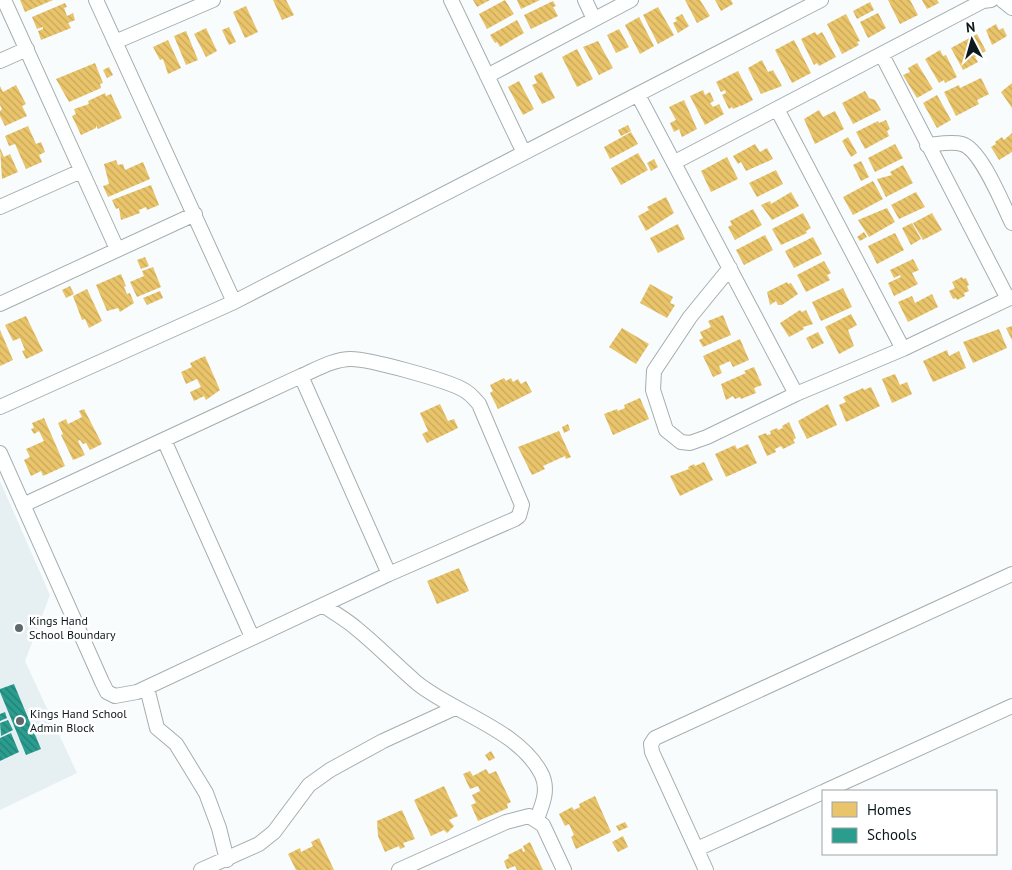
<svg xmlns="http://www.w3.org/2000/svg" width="1012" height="870" font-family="'PT Sans',sans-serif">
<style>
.built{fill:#e6f0f3}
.homes{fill:url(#homes-back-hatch)}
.schools{fill:url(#schools-back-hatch)}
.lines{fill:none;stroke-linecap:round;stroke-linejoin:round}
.minor-casing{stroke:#a6adaf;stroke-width:16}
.minor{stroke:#feffff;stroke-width:14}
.poi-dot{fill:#5f686a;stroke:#fff;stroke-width:2}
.labels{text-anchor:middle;stroke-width:5;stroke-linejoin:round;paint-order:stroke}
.poi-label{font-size:12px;fill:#0c181b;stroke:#fff;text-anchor:start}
</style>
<defs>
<pattern id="homes-back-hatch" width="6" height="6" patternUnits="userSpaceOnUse" patternTransform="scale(1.25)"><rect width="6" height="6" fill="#e9c46a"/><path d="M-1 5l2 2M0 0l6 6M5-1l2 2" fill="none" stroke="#c7a85b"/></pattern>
<pattern id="schools-back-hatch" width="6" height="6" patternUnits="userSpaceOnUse" patternTransform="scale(1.25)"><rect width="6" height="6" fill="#2a9d8f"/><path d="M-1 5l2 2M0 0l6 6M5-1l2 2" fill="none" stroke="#227f74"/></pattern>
</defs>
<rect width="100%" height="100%" fill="#f8fcfd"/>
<path class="built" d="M0,481L50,595L25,661L77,773L0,810Z"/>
<path class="homes" d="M20,0H53L25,12Z
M273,0H286L294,15L282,20Z
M473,0H490L477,7Z
M505,0L514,14L487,29L479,14Z
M517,0H540L521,9Z
M685,0H700L710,16L697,23Z
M715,0H731L733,4L721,11Z
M888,0H910L918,15L900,24Z
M922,0H937L939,3L927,9Z
M553,1L556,6L553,7L558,16L531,29L524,15Z
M870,2L874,10L857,19L853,11Z
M65,3L67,7L64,8L67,16L73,13L75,20L68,23L71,28L41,40L38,31L43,29V27L37,29L32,17Z
M246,6L258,32L245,38L233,12Z
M658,7L674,35L658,44L643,15Z
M878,13L886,28L868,38L860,22Z
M682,14L689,26L678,33L673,23L677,21L675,18Z
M846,14L860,41L857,42L859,45L842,54L827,24Z
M639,17L654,46L640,54L625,25Z
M517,20L524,33L500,47L497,42L495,43L490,35Z
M996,24L999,30L1003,28L1007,36L992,45L986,30Z
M229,27L236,42L229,45L222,30Z
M206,28L217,51L206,57L194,34Z
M619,29L629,47L616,53L607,35Z
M186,31L198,60L186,65L174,36Z
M815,32L817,35L822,32L836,57L819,66L817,63L814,65L801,39Z
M977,34L986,51L975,57L978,62L963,70L951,48Z
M168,40L181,68L168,74L163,59L160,60L153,47Z
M794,40L811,73L792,83L775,50Z
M598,41L613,68L599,75L583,47Z
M577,49L593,79L577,87L562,57Z
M940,50L943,56L946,55L957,77L945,83L944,80L939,83L925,59Z
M762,60L768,72L773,70L782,86L761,94L748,68Z
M95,63L103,83L100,84L101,88L69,102L56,79Z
M917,63L933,89L917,98L903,75L910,72L908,68Z
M109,67L113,75L107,78L103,70Z
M738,71L753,100L741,106L738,104L740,106L733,109L732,107L729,109L722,95L726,93L725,90L721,92L716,82Z
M542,72L555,98L542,104L532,85L537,83L534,76Z
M981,78L989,94L977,100L979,104L956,116L944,92L959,85L960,88Z
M519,81L534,109L523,115L508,87Z
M1012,83V108L1001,92Z
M16,85L26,104L22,106L27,116L5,126L0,116V111L2,109L0,105V86L3,92Z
M703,90L705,95L710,92L714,101L710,103L713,107L719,104L724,114L705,125L690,96Z
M865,91L869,98L875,100L881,110L853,124L842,103Z
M105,93L106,96L111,94L122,118L98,129L96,125V128L81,135L72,116L76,114L74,109L89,104L88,101Z
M937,95L951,120L937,128L923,103Z
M684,100L697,129L682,137L679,129L674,132L670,123L676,120L669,107Z
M819,110L823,117L835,111L844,129L815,144L804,119Z
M886,120L890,129L887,131L889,136L865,149L856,132L878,121L879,123Z
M628,125L631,131L621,136L618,130Z
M28,126L36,144L41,142L45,152L39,155L42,162L26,169L15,144L9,146L5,136Z
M631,132L638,144L610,159L604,147Z
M1012,133V152L999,160L991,147L996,144L995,142L1002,137L1004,140Z
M848,137L857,153L851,157L842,141Z
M755,144L760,152L767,148L773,159L746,171L741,162L738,164L733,156Z
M895,144L903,158L875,172L868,158Z
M0,148L4,157L10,154L18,172L2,179Z
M638,153L648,170L621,185L611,168Z
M727,157L738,179L711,192L701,171Z
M654,159L658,167L651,171L647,163Z
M116,160L118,165L123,164L125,170L143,162L150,179L108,197L103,186L109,184L104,164Z
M861,161L869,177L861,181L853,165Z
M903,165L913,183L886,197L877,179L892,175L890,172Z
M776,170L783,184L757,197L749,183Z
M873,181L883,199L853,215L843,197Z
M151,185L159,205L147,210L146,207L139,210L140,213L121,220L119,208L116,209L112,200Z
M791,192L799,206L772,220L761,205L770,201L771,204Z
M916,192L925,207L899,219L891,205Z
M666,197L674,213L646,231L638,216L649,210L647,207Z
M887,208L895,222L869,237L858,220Z
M753,209L762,225L735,240L728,227L732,225L730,221Z
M803,213L811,228L806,231L807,233L781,245L772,229Z
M932,213L942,230L923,240L913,223Z
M912,223L921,239L911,245L902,228Z
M678,224L685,239L658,253L650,238Z
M864,232L867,237L860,241L857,237Z
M895,233L904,250L877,264L868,246Z
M765,235L773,250L744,265L736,250Z
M813,237L822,254L794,268L785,251Z
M145,257L149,266L141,269L137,260Z
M913,259L919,270L912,273L918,284L894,296L888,283L901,277L900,275L894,278L890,270Z
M824,261L831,273L827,275L830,280L806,292L797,275Z
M153,267L161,287L137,297L130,282L144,276L142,271Z
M121,274L126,286L124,287L127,294L130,293L134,303L120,312L118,308L107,311L96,285Z
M962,277L963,279L966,278L969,285L967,286L969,291L964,293L965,296L957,300L956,298L953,299L949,291L955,288L952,282Z
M787,282L788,284L791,283L798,294L782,305H778L776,301L770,305L767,292Z
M650,284L673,297L670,303L675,305L667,318L640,303Z
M70,286L74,294L66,298L62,290Z
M843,288L852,307L821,321L812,302Z
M87,289L102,321L89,328L85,319L82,320L73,296Z
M160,291L163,298L147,305L143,298Z
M932,294L938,307L908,322L898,302L912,296L915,303Z
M800,310L802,312L806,310L813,324L803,327L804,329L789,337L780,323Z
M851,314L857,325L848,330L854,346L839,354L825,327Z
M723,315L731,335L703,347L699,340L703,338L700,332L711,327L708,321Z
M26,316L43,351L26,359L22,351L25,350L20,338L13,341L5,325Z
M1012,326V340L1006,328Z
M622,328L649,344L636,364L609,347Z
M999,329L1007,348L973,363L963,342Z
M0,330L13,360L0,366Z
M818,332L824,343L812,349L806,338Z
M740,339L749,360L733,367L730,361L719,366L722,373L713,377L703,356Z
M947,350L949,356L959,351L966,368L933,382L923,361Z
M205,356L220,390L206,400L204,396L194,401L190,392L201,387L197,379L186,384L181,372L192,367L190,363Z
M754,367L762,385L754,388L756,393L741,399L740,397L735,399L733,396L726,400L721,384L746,373L744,371Z
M895,374L900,385L907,382L912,394L892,403L882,379Z
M504,378L506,381L511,378L513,382L518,379L521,384L526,381L532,392L498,409L490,393L493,391L490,385Z
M871,387L880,406L846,422L839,405L846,402L843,397L863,388L864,390Z
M640,398L649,419L613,435L604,414L617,409L618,411L625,408L624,405Z
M440,404L448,421L454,419L458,428L427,443L422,434L428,431L420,413Z
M828,404L837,425L807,439L798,421Z
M84,409L102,444L90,450L86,443L83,444L80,440L78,441L85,455L73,460L61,435L63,434L58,423L66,419L68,424L82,417L79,411Z
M44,418L65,466L43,476L41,471L31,476L24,460L30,457L26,449L44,441L39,431L34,434L31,429L34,428L32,423Z
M789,422L796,438L793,440L795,443L783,449L781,446L775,449L776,452L767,456L758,436L766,433L767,435L771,434L770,431L777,428L778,430L783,428L782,426Z
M568,424L570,430L564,433L562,427Z
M559,431L571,457L566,459L565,456L543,466L545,469L532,475L518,447Z
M748,444L757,463L726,477L715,454L735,445L737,449Z
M704,462L713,480L680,496L670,476L689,469L688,467L694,464L695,466Z
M459,568L469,591L437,604L427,581Z
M491,751L495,758L489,761L485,755Z
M486,769L489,774L496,771L511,802L507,804L508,808L478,821L471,805L476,803L472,795L480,791L478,786L470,789L463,774L470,771L473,776Z
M444,786L458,816L449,820L454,826L447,833L444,830L431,836L414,800Z
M595,796L611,832L576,849L571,837L574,835L569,824L565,826L559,814L572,807L574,810L580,807L579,804Z
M402,810L415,839L403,843L405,847L400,849L399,846L385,852L378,836L377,821Z
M625,822L628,827L619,831L616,826Z
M623,836L628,847L618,852L612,842Z
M319,838L334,870H296L288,854L300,848L301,852L313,846L311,842Z
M530,842L543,870H517L515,866L507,869L504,861L509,858L508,855L522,848L523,852L525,851L523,846Z"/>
<path class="schools" d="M14,684L41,749L26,755L0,692V689Z
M5,712L7,718L0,721V714Z
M8,720L13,730L1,736L0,723Z
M11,733L19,752L0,761V738Z"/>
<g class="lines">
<defs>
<path id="minor" d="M4,0L117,249
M96,0L234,302
M451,0L524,153
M585,0L594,19
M1002,0L1012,8
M115,42L213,0
M882,55L1008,299
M0,61L27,49
M487,76L631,0
M638,95L796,394
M777,109L903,349
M927,145C938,144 952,141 962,144C981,149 1003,205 1012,223
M675,162L983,1L991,0
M0,207L81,171
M730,268L690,317L654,371L653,390L666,430L681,442L690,443L707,437L796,394L903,349L1012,297
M0,304L195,214
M301,376L389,574
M0,407L234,302L821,0
M164,440L252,637
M0,453L102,682L107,692L115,696L137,692L389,574L515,519L519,516L522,505L479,404C474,398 469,392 462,389C445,380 370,359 351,359C334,359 317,369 301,376L23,505
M323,605C334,613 347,620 357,629C378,646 397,666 417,683C454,713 520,730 542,775C549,791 542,805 537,819
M147,688L157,728L176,744L206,793L219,828L227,860
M825,791L1012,706
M697,849L823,792
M201,870L259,844L274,832L309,785L330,770L383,741L455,708
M399,870L506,822L529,816L543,825L564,870
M706,870L652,752L651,744L655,738L1012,574"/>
</defs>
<use href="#minor" class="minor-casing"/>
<use href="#minor" class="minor"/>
</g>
<g class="poi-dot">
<circle cx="19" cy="628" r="5"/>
<circle cx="20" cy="721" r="5"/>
</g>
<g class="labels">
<g class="poi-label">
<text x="29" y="625">Kings Hand<tspan x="29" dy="14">School Boundary</tspan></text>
<text x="30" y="718">Kings Hand School<tspan x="30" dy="14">Admin Block</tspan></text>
</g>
</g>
<rect x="822" y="790" width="175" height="65" fill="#ffffff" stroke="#9ea3a4"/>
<rect x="832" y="802" width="25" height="15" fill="#e9c46a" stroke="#9ea3a4"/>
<text x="867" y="815" font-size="15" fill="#0c181b">Homes</text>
<rect x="832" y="828" width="25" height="15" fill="#2a9d8f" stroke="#9ea3a4"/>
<text x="867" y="840" font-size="15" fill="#0c181b">Schools</text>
<g transform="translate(972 40) rotate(354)" stroke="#ffffff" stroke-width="4" paint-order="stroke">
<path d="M0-4L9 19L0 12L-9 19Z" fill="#0c181b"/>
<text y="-8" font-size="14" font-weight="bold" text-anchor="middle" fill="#0c181b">N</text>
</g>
</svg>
